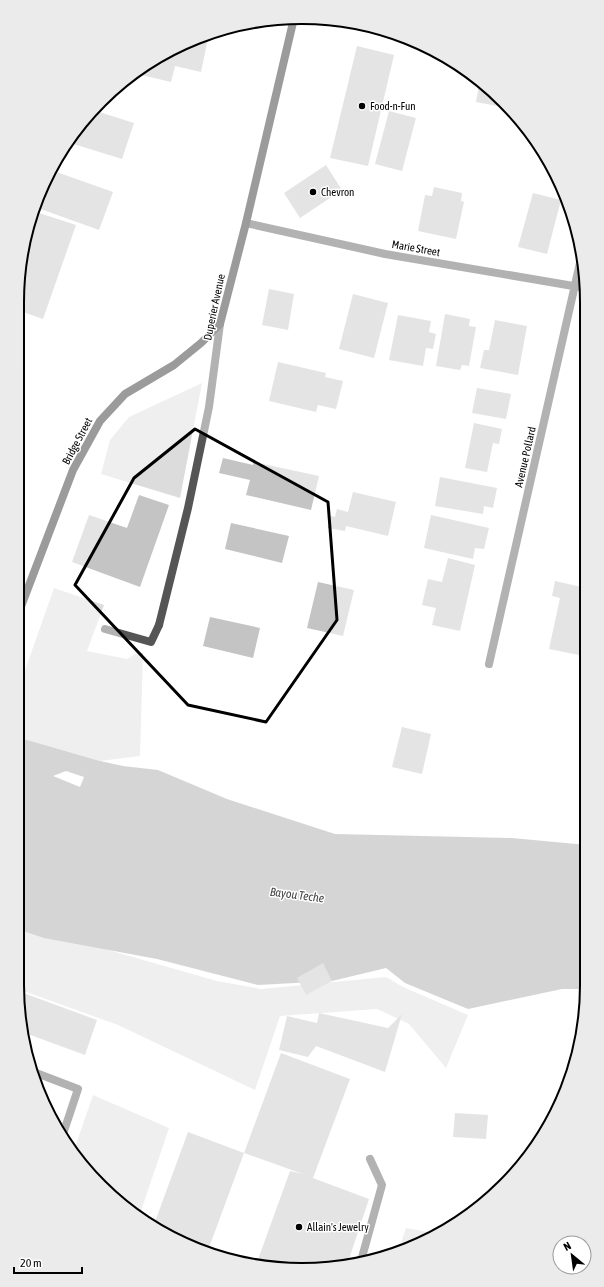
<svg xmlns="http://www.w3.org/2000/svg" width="604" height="1287" font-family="'Asap Condensed',sans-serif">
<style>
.green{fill:#dcdcdc}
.water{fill:#a3a3a3}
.pier{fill:#fff}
.building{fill:#c4c4c4}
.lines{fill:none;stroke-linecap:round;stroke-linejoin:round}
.lane{stroke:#555;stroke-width:8}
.street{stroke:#555;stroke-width:8}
.secondary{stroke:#222;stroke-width:8}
.marked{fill:none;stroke:#000;stroke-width:3;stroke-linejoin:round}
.poi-dot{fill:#000;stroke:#fff;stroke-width:1.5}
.labels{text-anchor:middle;stroke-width:3;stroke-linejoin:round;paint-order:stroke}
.poi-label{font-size:11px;fill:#000;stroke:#fff;text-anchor:start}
.street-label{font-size:11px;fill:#000;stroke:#fff}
.water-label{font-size:12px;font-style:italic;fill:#444;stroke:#fff}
.rim{fill:none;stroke:#000;stroke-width:2}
</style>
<rect width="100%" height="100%" fill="#fff"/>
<path class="green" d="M202,383L180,498L101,474L110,440L129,417Z
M54,588L104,605L87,651L127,659L135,654L143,653L140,756L100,761L17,737V693Z
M17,924L217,981L261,989L386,977L403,987L468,1015L446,1068L409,1024L377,1009L280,1016L255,1090L118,1025L18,989Z
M93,1095L169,1128L139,1217L76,1159L73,1153Z
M406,1228L439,1234L428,1241L399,1249Z"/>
<path class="water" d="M17,737L100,761L123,766L158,770L227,799L335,834L512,838L587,845V989H562L468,1009L405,983L386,968L332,981L258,985L157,959L44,938L17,929Z"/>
<path class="pier" d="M66,771L84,777L80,787L53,776Z"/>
<path class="building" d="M209,34L201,72L175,66L171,82L133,73L144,65L193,39Z
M357,46L394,55L368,166L330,158Z
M480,80L508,108L476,102Z
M93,110L134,123L122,159L67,142Z
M389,111L416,118L402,171L375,164Z
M326,165L342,190L300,218L284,193Z
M51,170L113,192L99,230L35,207L39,193Z
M434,187L462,193L461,201L464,202L456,239L418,231L425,195L432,196Z
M533,193L561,200L547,254L518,247Z
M33,211L76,225L43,319L17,310L23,246Z
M269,289L294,294L288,330L262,325Z
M353,294L388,303L374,358L339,349Z
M445,314L470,319L469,326L476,327L469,366L462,365L460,370L436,366Z
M398,315L431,321L429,332L436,334L433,349L426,348L423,366L389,360Z
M495,320L527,326L518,375L480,368L484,350H489Z
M278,362L326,373L325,377L343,381L336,409L318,405L316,412L269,401Z
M477,388L511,394L506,419L472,413Z
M474,423L502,429L499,444L493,443L487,472L465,468Z
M223,458L253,465L254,462L319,476L311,510L246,495L250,480L219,473Z
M440,477L497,488L493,508L484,506L483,514L435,506Z
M353,492L396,502L388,536L346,526L345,531L328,528L331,516L335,517L337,509L348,512Z
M139,495L169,505L140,587L72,562L89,515L127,528Z
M431,515L489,528L484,549L475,548L473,559L424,548Z
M231,523L289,536L282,563L225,549Z
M448,558L475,565L460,631L432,625L436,608L422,605L428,579L442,582Z
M555,581L586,588V626L579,655L549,649L560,598L552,596Z
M318,582L354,590L343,636L307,628Z
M210,617L260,628L253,658L203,646Z
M402,727L431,734L422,774L392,767Z
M323,963L332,981L306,995L297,978Z
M18,991L97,1020L85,1055L25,1033Z
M319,1013L388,1028L402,1014L385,1072L316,1046L308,1057L279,1050L287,1016L317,1023Z
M281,1053L350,1079L313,1178L369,1199L347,1265L339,1268L256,1265L290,1171L303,1174L244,1153L207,1253L193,1248L153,1227L188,1132L244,1153Z
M455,1113L488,1115L486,1139L453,1137Z"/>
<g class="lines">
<path class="lane" d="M105,629L151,642L159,625"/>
<path class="street" d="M246,223L385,254L585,288
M159,625L188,508L209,407L220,324
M489,664L582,254
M31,1071L78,1089L63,1134
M361,1261L382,1185L370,1159"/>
<path class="secondary" d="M17,617L73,470L100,421L125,394L174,365L201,343L220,324L246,223L294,18"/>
</g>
<path d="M0 0H604V1287H0ZM195,429L328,502L337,620L266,722L188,705L75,585L134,478Z" fill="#fff" fill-opacity=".55" fill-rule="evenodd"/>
<path class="marked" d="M195,429L328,502L337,620L266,722L188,705L75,585L134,478Z"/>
<g class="poi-dot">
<circle cx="362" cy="106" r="4"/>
<circle cx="313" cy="192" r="4"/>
<circle cx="299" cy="1227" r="4"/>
</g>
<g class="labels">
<g class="poi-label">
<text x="370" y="110">Food-n-Fun</text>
<text x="321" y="196">Chevron</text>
<text x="307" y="1231">Allain's Jewelry</text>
</g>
<g class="street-label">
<text transform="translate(416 248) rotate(10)" y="4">Marie Street</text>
<text transform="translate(214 307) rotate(-78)" y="4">Duperier Avenue</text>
<text transform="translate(77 441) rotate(-62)" y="4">Bridge Street</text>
<text transform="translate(525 457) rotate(-77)" y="4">Avenue Pollard</text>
</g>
<g class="water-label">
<text transform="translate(297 895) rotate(7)" y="4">Bayou Teche</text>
</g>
</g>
<path d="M0 0H604V1287H0ZM302 24H302A278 278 0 0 1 580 302V985A278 278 0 0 1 302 1263H302A278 278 0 0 1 24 985V302A278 278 0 0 1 302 24Z" fill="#ebebeb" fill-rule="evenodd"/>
<path class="rim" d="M302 24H302A278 278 0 0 1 580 302V985A278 278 0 0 1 302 1263H302A278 278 0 0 1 24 985V302A278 278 0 0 1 302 24Z"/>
<g transform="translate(572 1255) rotate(331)"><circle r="19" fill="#ffffff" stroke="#999999"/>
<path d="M0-3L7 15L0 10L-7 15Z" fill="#000000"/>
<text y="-6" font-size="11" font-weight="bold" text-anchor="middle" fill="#000000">N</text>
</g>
<path d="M14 1267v6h68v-6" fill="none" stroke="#000000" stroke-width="2"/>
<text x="20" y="1267" font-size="12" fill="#000000" stroke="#ffffff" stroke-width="3" paint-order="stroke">20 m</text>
</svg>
